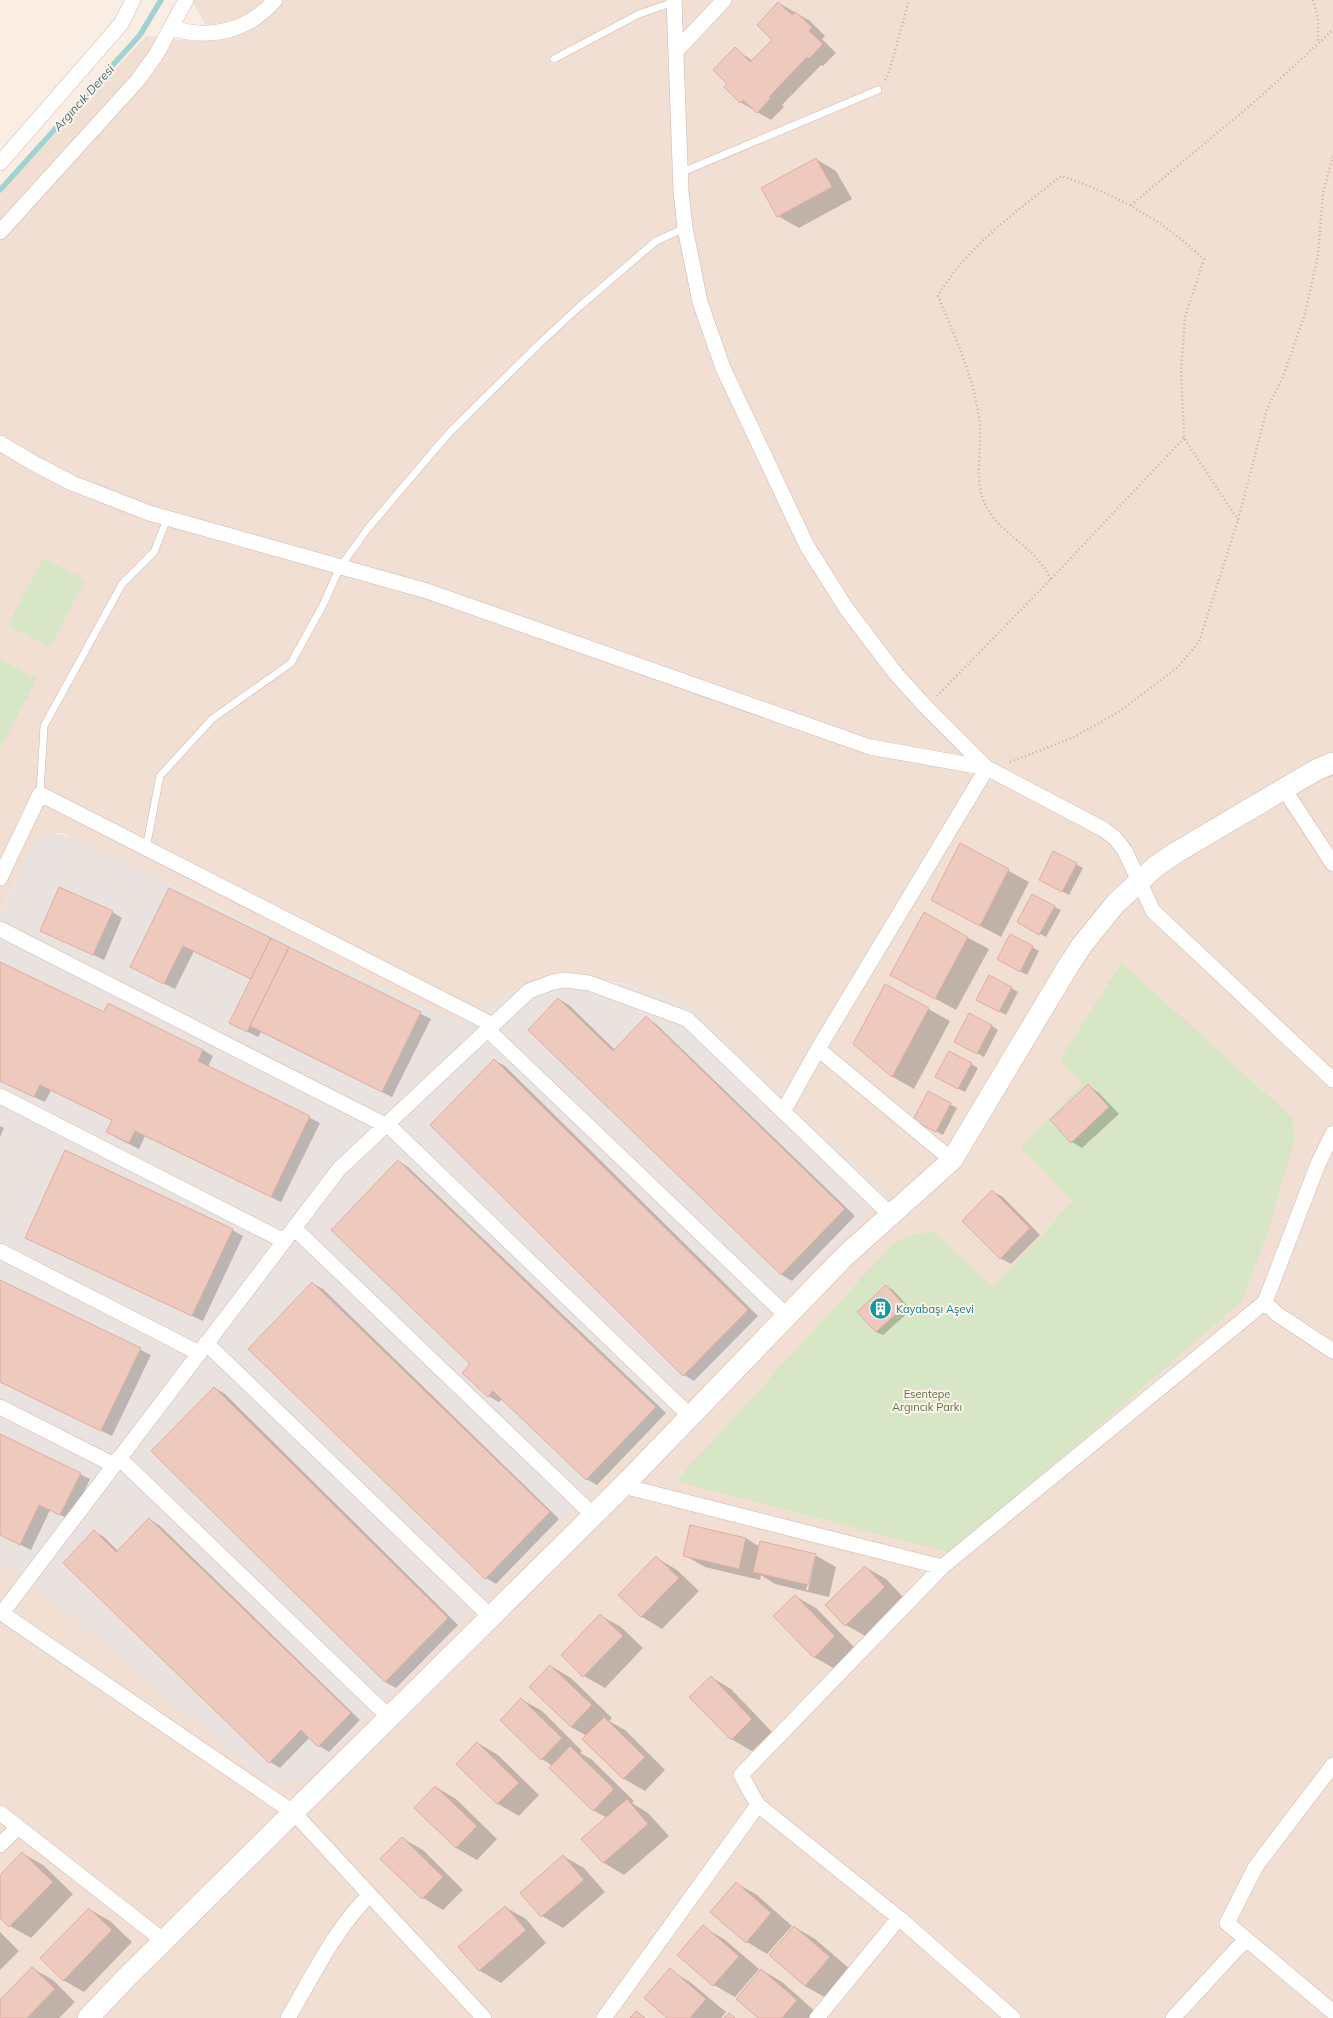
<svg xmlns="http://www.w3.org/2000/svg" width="1333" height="2018" font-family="Mulish,sans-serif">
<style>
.residential{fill:#f1dfd3}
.industrial{fill:#eae2de}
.green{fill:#d7e6c4}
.shadow{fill:#0003;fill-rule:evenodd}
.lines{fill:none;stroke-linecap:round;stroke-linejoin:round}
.stream{stroke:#a1d2d2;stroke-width:5.5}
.building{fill:#edc9be;stroke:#deaea0}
.lane-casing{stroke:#ccb7ae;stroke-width:8}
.street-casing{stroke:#ccb7ae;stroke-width:16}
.secondary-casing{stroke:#cfb6ac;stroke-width:22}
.path{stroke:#d1aca1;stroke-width:2.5;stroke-dasharray:1 3;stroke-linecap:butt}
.lane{stroke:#fff;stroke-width:7}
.street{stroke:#fff;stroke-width:15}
.secondary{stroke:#fff;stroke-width:21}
.labels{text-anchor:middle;stroke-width:4;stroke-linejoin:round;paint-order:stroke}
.culture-label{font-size:11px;fill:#0d838f;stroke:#fdf2ea;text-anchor:start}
.park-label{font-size:11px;fill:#5b7545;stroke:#fdf2ea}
.water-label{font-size:12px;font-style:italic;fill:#427474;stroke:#fdf2ea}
</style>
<rect width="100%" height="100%" fill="#faeee4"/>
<path class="residential" d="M191,0H1333V2018H0V1563L14,1568L667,997L640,988L611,981L524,987L491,1002L461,1024L62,833H53L36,838L0,913V193L146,36L179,40L212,35Z"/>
<path class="industrial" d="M53,833L70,837L461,1024L491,1002L524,987L590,978L640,988L667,997L693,1009L886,1194L307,1777L273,1787L14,1568L0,1563V914L36,838Z"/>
<path class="green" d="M43,558L85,580L50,647L8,625Z
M0,659L37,679L0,748Z
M1122,963L1288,1114L1292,1120L1295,1137L1268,1231L1242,1301L952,1553L676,1481L889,1248C903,1237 916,1233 934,1232L993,1287L1073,1202L1021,1147L1082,1084L1060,1059Z"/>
<path class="shadow" d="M779,3L810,21L825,36L822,39L836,53L823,66L821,65L782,105L784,107L771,120L740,102L728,84L735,49L753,61L773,40Z
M816,159L836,171L852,199L799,228L778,216Z
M961,845L1029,882L1001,937L932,900Z
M1076,864L1083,868L1069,895L1047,883Z
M170,889L431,1019L392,1097L261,1032L258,1037L231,1023L252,979L194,951L175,989L131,967Z
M1054,907L1061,910L1046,937L1018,922Z
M112,912L122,918L104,960L41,930Z
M924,914L989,949L956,1010L912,986Z
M1011,935L1039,951L1027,975L1005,963Z
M0,963L105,1014L203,1050L213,1056L208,1067L320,1123L281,1202L145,1136L139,1149L117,1138L107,1132L113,1120L51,1090L45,1102L0,1081Z
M989,976L1018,992L1006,1015L984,1003Z
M885,985L950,1021L914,1089L893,1077L854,1043Z
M558,999L569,1005L615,1050L646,1018L656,1024L855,1216L792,1281L782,1275L529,1030Z
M992,1026L998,1030L984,1057L962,1045Z
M494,1060L505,1066L758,1316L694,1381L684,1375Z
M971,1064L978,1068L965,1092L943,1081Z
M1088,1086L1098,1092L1119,1114L1082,1148L1072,1142Z
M929,1092L957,1108L943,1135L919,1122Z
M0,1126L4,1128L0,1137Z
M398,1161L408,1167L666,1413L597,1485L586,1479L502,1399L499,1402L488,1396L472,1364Z
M992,1191L1003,1197L1040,1235L1011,1264L1000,1258Z
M232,1230L243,1236L203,1321L37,1243Z
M0,1281L151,1355L112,1436L0,1382Z
M312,1283L323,1289L559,1519L496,1584L486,1578Z
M886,1286L893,1290L911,1310L883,1335L876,1332Z
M215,1388L225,1394L458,1625L396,1688L385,1682Z
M0,1435L90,1479L71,1520L50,1510L31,1550L0,1535Z
M149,1519L159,1525L360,1720L329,1752L319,1746L310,1737L280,1768L270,1762L94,1531L104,1537L118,1551Z
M746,1538L760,1547L815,1555L836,1567L829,1597L775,1584L761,1575L760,1580L705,1567L684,1555ZM813,1560H815L808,1590H806Z
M657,1558L677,1570L699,1591L662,1629L642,1617L620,1595Z
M865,1567L886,1579L905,1599L867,1637L846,1625L826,1605Z
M795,1596L816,1608L856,1649L835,1669L814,1657Z
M600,1615L621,1627L643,1648L605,1688L584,1676Z
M551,1666L571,1678L612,1718L609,1721L625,1730L665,1770L645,1791L624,1779L584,1739L587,1736L571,1727Z
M711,1677L731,1689L772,1732L752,1751L731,1739Z
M521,1699L542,1711L582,1751L580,1753L591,1759L634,1801L632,1803L648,1813L669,1836L624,1875L604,1863L583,1839L607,1818L593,1810L553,1766L542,1759Z
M478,1743L498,1755L539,1795L519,1816L498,1804L458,1764Z
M436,1787L456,1799L497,1839L477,1860L456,1848Z
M402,1838L423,1850L463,1890L443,1910L423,1898L382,1859Z
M22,1853L43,1865L73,1894L31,1938L10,1926L0,1916V1876Z
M563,1856L584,1868L605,1892L563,1928L542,1916Z
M736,1883L757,1895L792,1926L767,1954L747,1942Z
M505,1907L526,1919L546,1943L501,1983L480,1971L459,1947Z
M89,1909L110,1921L132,1942L84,1992L63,1980Z
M703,1927L724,1939L759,1969L735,1997L714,1985L679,1955Z
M795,1927L815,1939L850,1969L826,1998L805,1986L770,1955Z
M0,1932L19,1951L0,1970Z
M32,1968L53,1980L75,2002L59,2018H1L0,2001Z
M670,1970L690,1982L726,2012L721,2018H669Z
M762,1970L782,1982L817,2013L813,2018H760Z"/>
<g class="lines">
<path class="stream" d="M0,190L140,35L161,0"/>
</g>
<path class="building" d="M778,2L792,15L796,12L812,27L809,31L823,44L809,59L807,57L769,97L771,98L757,113L743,100L740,103L724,87L727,84L713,70L735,47L750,62L772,40L757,25Z
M816,158L832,187L777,217L761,188Z
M960,843L1009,869L980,926L931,900Z
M1053,851L1077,863L1062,892L1039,880Z
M59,887L113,911L93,955L40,931Z
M169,888L271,938L251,979L183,946L164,984L130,967Z
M1032,894L1055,906L1039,935L1017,922Z
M924,912L968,937L935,999L890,975Z
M1010,934L1033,946L1020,972L997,959Z
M271,938L289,947L247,1032L229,1023Z
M289,947L421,1012L382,1092L250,1026Z
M0,962L104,1012L108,1003L203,1050L198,1061L310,1116L271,1197L135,1131L129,1143L106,1132L112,1120L40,1085L34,1097L0,1081Z
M989,975L1012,987L999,1012L976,1000Z
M885,984L929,1008L892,1077L853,1044Z
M558,998L613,1051L646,1016L845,1209L781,1275L528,1030Z
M969,1013L992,1025L977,1054L954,1042Z
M949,1051L972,1063L958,1089L935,1077Z
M494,1059L748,1310L683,1376L430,1125Z
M1088,1084L1109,1107L1071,1143L1050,1120Z
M928,1091L951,1103L936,1132L913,1120Z
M65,1150L233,1229L192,1316L25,1238Z
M398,1160L656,1407L586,1480L493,1391L488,1397L462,1373L470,1364L331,1230Z
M992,1190L1030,1228L1000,1259L962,1221Z
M0,1280L141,1348L101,1431L0,1382Z
M312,1282L550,1512L485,1579L248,1349Z
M886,1285L905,1306L876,1332L857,1312Z
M214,1387L448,1618L385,1682L151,1451Z
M0,1434L81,1473L60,1515L39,1505L20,1545L0,1535Z
M149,1518L351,1713L318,1747L301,1730L269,1763L63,1563L94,1530L116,1552Z
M690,1525L746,1538L739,1569L683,1556Z
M760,1541L816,1554L808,1585L753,1572Z
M656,1556L679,1578L641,1617L618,1595Z
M865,1566L885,1587L845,1626L825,1605Z
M795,1595L835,1636L814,1658L773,1616Z
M600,1614L623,1636L583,1677L561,1655Z
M550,1665L592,1705L571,1727L529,1687Z
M711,1676L752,1719L731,1740L689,1697Z
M521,1698L562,1738L541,1760L500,1720Z
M604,1717L645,1757L623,1779L582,1739Z
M477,1742L519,1783L497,1804L456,1764Z
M570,1746L614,1789L593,1811L549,1768Z
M435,1786L477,1826L456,1848L414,1808Z
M627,1799L648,1824L603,1863L581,1839Z
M402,1837L443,1877L422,1899L380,1859Z
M22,1852L53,1882L9,1927L0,1918V1875Z
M563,1855L584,1880L541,1917L520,1893Z
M736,1882L771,1913L746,1943L710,1912Z
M505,1906L526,1930L479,1971L458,1947Z
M89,1908L112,1930L63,1981L40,1958Z
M703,1925L739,1956L713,1986L677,1955Z
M794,1926L830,1957L805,1986L769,1955Z
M32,1967L55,1989L27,2018H0V2000Z
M670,1968L706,1999L690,2018H667L644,1998Z
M761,1969L797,2000L782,2018H758L736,1999Z
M636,2011L645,2018H630Z
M729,2013L735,2018H724Z"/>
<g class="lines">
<defs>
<path id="lane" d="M554,59L639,14L674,2
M680,173L878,90
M40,794L44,726L122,584L154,552L167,519
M146,848L160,776L212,719L291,663L323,605L340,567L369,527L449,433L538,345L579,307L656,241L685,228"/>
<path id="street" d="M674,0L681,191L685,228L700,302L723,368L807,546L846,608L896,674L926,707L987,768
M172,28C209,40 249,31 275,0
M676,51L724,0
M0,163L121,24L133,0
M0,232L137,81L156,55L186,0
M0,443L35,464L72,483L149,513L427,591L870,747L987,768
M1284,789L1333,864
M0,878L40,794L493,1025
M0,929L385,1125
M488,1030L787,1316
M818,1049L952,1160
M0,1096L284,1241
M783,1112L818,1049L987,768L1103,829L1115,838L1125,851L1153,911L1333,1080
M387,1124L690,1416
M294,1228L593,1515
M0,1251L199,1353
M1265,1302L1277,1314L1333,1351
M206,1343L491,1617
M0,1407L114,1465
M119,1458L390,1718
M623,1486L942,1567
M0,1612L294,1813L484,2018
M2,1613L339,1169L529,991L553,982L565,980L589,983L687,1019L891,1215
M1333,1765L1256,1866L1227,1923L1333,2012
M758,1805L741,1775L942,1567L1265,1302L1318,1164L1333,1133
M0,1813L164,1941
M0,1845L18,1827
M288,2018C311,1979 337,1925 370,1895
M604,2018L758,1805L899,1918L1013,2018
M817,2018L899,1918
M1173,2018L1246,1939"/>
<path id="secondary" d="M88,2018L126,1978L623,1486L845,1256L952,1160L1067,968L1082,945L1116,903L1155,867L1177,852L1316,770L1333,763"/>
</defs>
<use href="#lane" class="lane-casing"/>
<use href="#street" class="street-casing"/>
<use href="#secondary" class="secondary-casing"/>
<path class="path" d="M1313,0L1318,18V43
M885,80L890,69L909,0
M1131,205L1259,98L1333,30
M1051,579C1035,545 995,533 983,499C974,476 983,443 979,417C973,375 954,335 938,296C967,246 1017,211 1061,176C1118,195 1160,219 1204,259L1185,317L1181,370L1184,438L1238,520
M937,696L1051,579L1184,438
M1010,762L1072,738L1117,713L1178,667L1199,642L1238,520L1267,409L1282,379L1305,314L1318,255L1323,194L1333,155"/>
<use href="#lane" class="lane"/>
<use href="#street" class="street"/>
<use href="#secondary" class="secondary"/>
</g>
<defs>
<symbol id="building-disc" viewBox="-11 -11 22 22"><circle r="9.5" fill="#0f9aa8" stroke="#fdf2ea"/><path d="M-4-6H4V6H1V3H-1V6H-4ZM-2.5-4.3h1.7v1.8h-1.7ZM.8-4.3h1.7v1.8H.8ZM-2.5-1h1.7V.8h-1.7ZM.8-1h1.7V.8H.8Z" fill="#fff"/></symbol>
</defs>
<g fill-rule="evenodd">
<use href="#building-disc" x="868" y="1296" width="25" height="25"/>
</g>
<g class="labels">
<g class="culture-label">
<text x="896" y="1313">Kayabaşı Aşevi</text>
</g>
<g class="park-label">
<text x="927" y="1398">Esentepe<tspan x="927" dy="13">Argıncık Parkı</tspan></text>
</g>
<g class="water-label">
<text transform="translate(84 98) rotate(-48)" y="4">Argıncık Deresi</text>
</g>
</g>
</svg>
